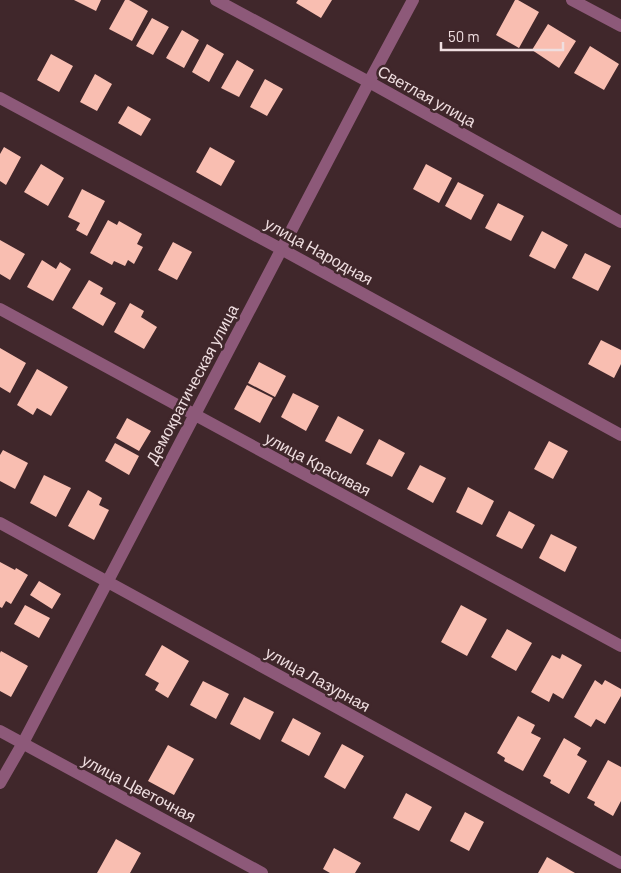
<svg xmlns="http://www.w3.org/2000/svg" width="621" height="873" font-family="Barlow,sans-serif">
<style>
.building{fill:#f9beb1}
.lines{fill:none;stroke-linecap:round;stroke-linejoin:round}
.street{stroke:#8d5979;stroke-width:12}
.labels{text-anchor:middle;stroke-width:5;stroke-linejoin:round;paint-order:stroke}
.street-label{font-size:16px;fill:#efdee0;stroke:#40272b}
</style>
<rect width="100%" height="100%" fill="#40272b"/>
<path class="building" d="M74,0H101L96,11Z
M125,0H129L148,11L132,41L109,29Z
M298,0H332L321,18L296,3Z
M515,0H518L539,12L519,48L496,35Z
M152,18L169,27L153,55L136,46Z
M548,24L576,41L559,68L532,50Z
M182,30L199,40L184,68L166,58Z
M207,44L224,54L209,82L192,72Z
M590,46L619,64L604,90L574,73Z
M51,54L73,66L59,92L37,80Z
M237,60L254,70L239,97L221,88Z
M95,74L112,84L97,111L80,102Z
M265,79L283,89L267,116L250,107Z
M128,106L151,119L141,136L118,123Z
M4,147L21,157L6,185L0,181V154Z
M210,147L235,161L221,186L196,172Z
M41,164L64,178L48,206L24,192Z
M426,164L452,178L439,203L413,189Z
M458,182L484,195L471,220L445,206Z
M82,189L105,201L87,236L76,230L80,223L68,217Z
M498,203L524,216L511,241L485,228Z
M108,220L117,225L119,221L142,234L137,244L143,247L134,264L128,260L125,266L114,261L112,265L90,253Z
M542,231L568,245L555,269L529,256Z
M0,240L25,254L10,280L0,274Z
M173,242L192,252L177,280L158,270Z
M585,253L611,266L598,291L572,278Z
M42,260L56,269L60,262L71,269L53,301L27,287Z
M89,280L103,288L100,294L116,303L103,326L72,308Z
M130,303L144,311L141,317L157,327L144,349L114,332Z
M601,340L621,350V364L614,378L588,364Z
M0,348L26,363L10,393L0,387Z
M259,362L286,376L275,397L248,383Z
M37,369L68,387L51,416L37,408L33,415L17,405Z
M247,385L273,398L260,423L234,409Z
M293,393L319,406L306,431L281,417Z
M338,416L364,430L351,454L325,441Z
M127,418L151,431L139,451L116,438Z
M379,439L405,453L392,477L366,464Z
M549,441L568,451L553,479L534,469Z
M115,443L139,456L129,475L105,461Z
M3,450L28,463L15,489L0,481V455Z
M420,465L446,478L433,503L407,489Z
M44,475L71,488L56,517L30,503Z
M468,487L494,501L482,525L456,512Z
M88,490L102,498L99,505L109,510L94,540L68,526Z
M509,511L535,525L522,549L496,536Z
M551,534L577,547L565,572L539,558Z
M0,562L15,570L16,568L28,575L11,604L6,601L2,608L0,607Z
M39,581L61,594L52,609L30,595Z
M25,605L50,618L39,638L14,624Z
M461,605L487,619L467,656L441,642Z
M507,629L532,643L516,671L491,657Z
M162,645L189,661L168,698L155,690L159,683L145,675Z
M1,651L28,666L11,697L0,691V653Z
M562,654L582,665L563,699L553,693L549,702L531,692L552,655L560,659Z
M595,680L602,685L605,680L621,689V696L605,724L596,719L591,727L574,717Z
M203,681L229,694L216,719L190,705Z
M244,697L274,712L260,740L230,724Z
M518,716L535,725L531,733L541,738L523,771L504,761L505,758L497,753Z
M293,718L321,733L309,756L281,741Z
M564,738L581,748L577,755L587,761L569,794L550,783L551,780L543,776Z
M342,744L364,756L345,789L324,777Z
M168,745L194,759L174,795L148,781Z
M608,760L621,767V801L613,816L594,805L595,802L587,798Z
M406,793L432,807L419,831L393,818Z
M465,812L484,822L469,851L450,841Z
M116,839L141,853L130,873H97Z
M334,848L361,863L355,873H330L323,869Z
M547,857L575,873H538Z"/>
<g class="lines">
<path class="street" d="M216,0L369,82L621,222
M572,0L621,26
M0,98L281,249L621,435
M0,309L621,646
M0,523L621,863
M0,731L262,873
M0,783L23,743L369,82L413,0"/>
</g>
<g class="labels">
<g class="street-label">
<text transform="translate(427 96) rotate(29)" y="6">Светлая улица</text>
<text transform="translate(319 251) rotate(29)" y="6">улица Народная</text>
<text transform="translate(192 384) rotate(-62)" y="6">Демократическая улица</text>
<text transform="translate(318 464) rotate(28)" y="6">улица Красивая</text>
<text transform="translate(318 679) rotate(29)" y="6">улица Лазурная</text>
<text transform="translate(139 788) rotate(28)" y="6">улица Цветочная</text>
</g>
</g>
<path d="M441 42v8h122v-8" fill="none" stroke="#efdee0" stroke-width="2.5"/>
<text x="448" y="42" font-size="15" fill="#efdee0" stroke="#40272b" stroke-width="4" paint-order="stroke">50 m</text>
</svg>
